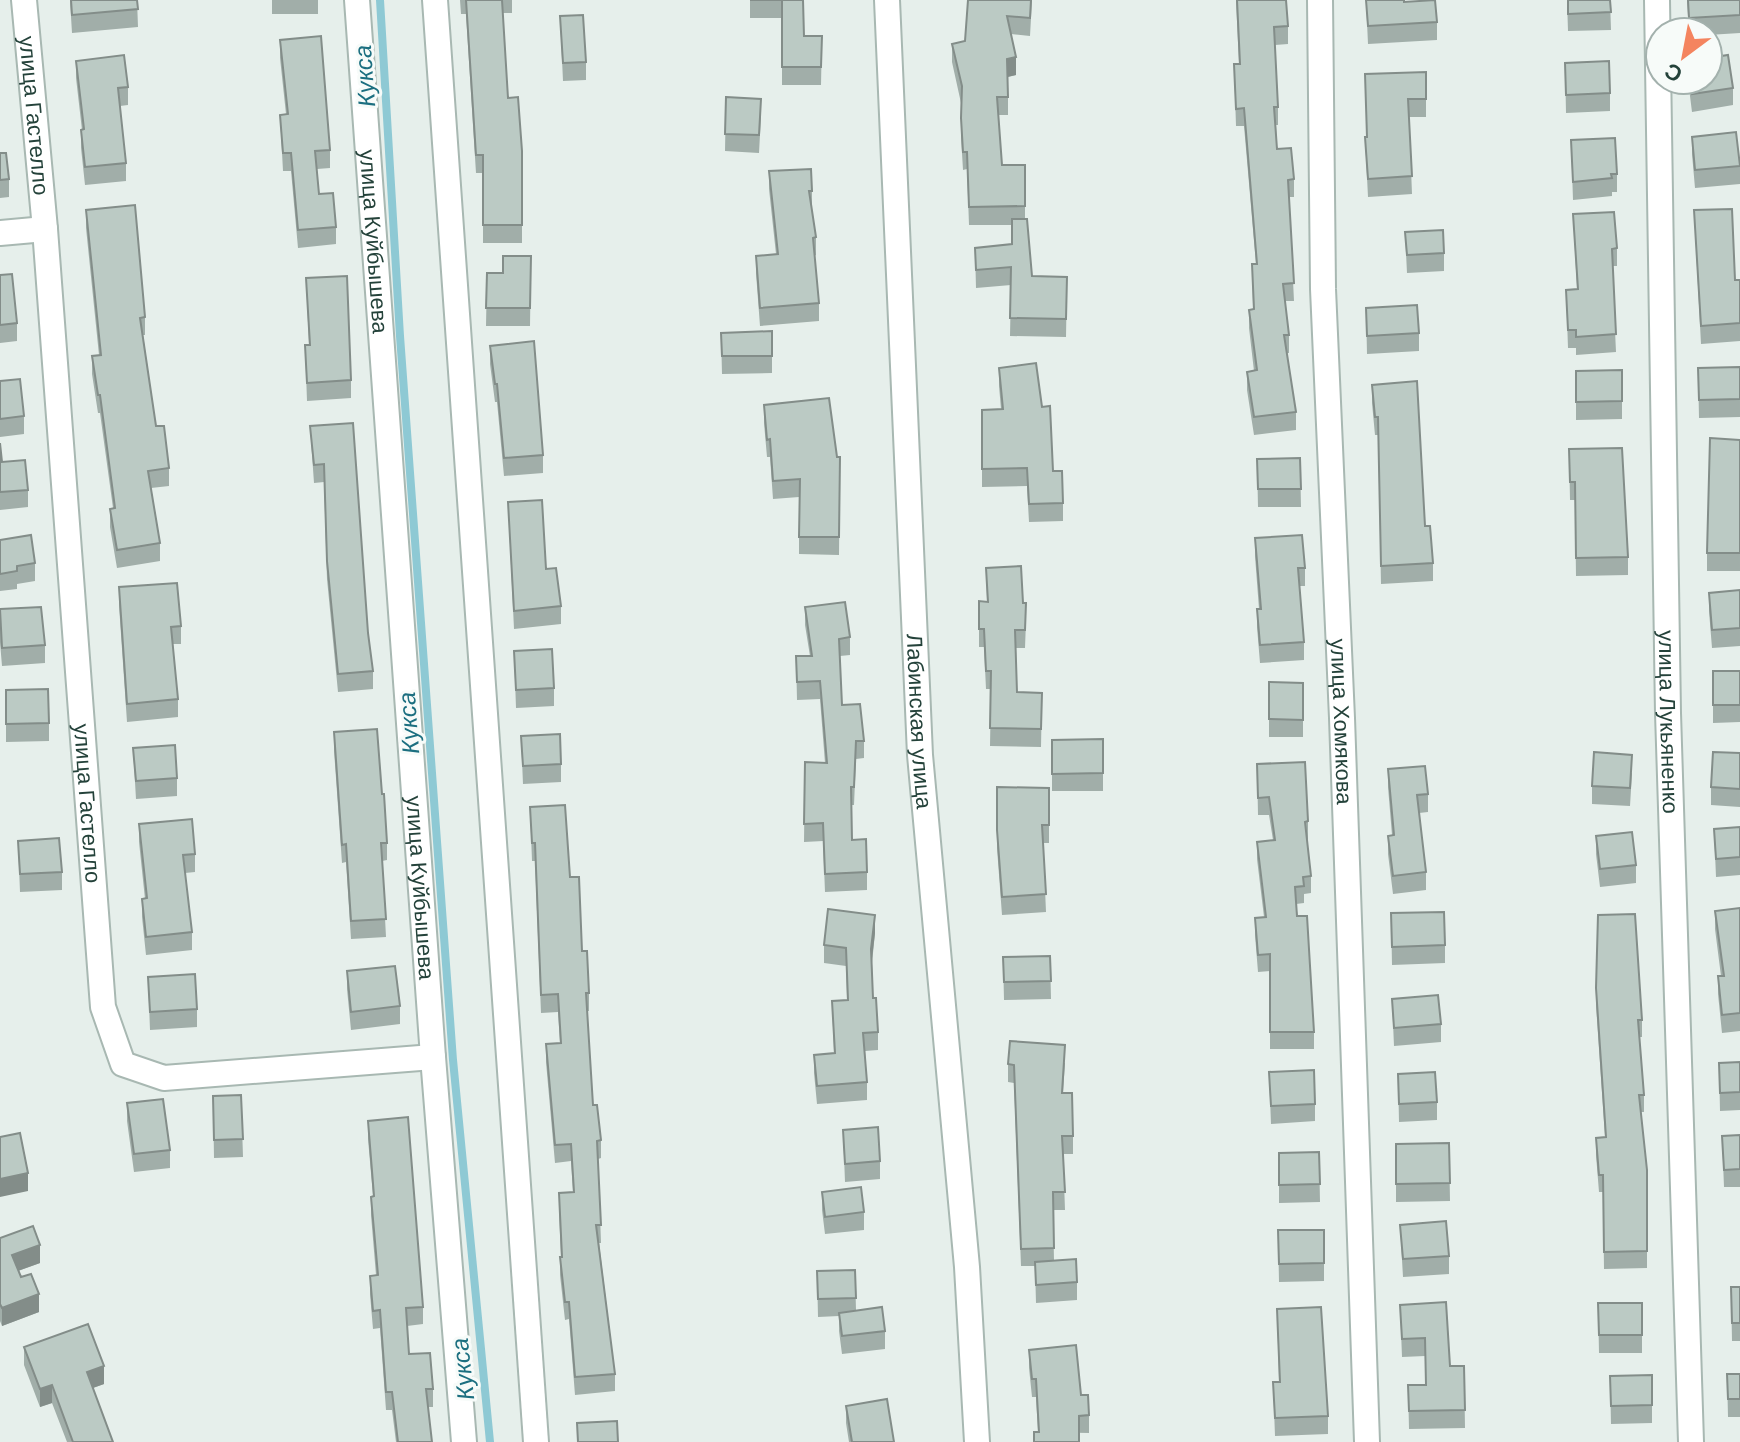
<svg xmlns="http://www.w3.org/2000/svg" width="1740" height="1442" font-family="'DM Sans',sans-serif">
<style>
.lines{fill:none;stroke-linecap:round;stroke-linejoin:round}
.stream{stroke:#8ec9d4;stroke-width:8}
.minor-casing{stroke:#a8b8b2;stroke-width:28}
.minor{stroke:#fff;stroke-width:24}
.wall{fill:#a1aea9}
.shaded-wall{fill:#838d89}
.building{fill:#bbcac4;stroke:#838d89;stroke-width:2}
.labels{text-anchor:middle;stroke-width:6;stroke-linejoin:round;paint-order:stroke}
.street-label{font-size:22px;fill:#24423a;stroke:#f7fbf9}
.water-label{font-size:24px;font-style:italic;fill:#1c6f80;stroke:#f7fbf9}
</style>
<rect width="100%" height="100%" fill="#e6efeb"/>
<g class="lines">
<path class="stream" d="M380,0L400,336L453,1060L490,1442"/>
<defs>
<g id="minor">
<path id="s1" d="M24,0L45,229L103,1007L123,1064L164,1078L433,1057"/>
<path id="s2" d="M357,0L433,1057L464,1442"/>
<path d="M435,0L536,1442"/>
<path id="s3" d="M887,0L920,755L967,1267L977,1442"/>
<path id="s4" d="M1320,0L1323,289L1342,718L1367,1442"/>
<path id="s5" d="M1657,0L1668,713L1691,1442"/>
<path d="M0,233L45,229"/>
</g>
</defs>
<use href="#minor" class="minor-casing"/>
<use href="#minor" class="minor"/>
</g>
<path class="wall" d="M70,0H137L138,27L72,33Z
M272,0H318V14H272Z
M460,0H512V13H503L508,98L522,151V243H483V173H476L466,14H461Z
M750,0H803L804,36H822L821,85H782V18H750Z
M1032,0L1030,36L1011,34L1016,75L1008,77V115H998L1002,165H1025V219L1032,276L1067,277L1066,337L1010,336L1011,285L976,288L975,248L1012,244V225H969L967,169L963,170L961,136V103L952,62V44L965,41Z
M1236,0L1288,26V44L1275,45L1278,107V125H1276L1277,149L1294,179V197H1289L1294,301H1285L1289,335V353H1287L1296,412V430L1254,435L1247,390V372L1254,371L1249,328V310L1253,309L1252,264H1256L1244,126H1236L1234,64H1239Z
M1366,0H1404V2L1437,22V40L1368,44Z
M1567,0H1610L1611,30L1568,31Z
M1687,0H1740V33L1708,35V32H1689Z
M560,16L586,62V80L563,81Z
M280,40L330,150V168L317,169L319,194L336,227V244L298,248L291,171H283L280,115L286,114L280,58Z
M76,61L128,87V105L120,106L126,163V181L85,185L81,148V130H82L76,78Z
M1565,63L1610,93V111L1566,113Z
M1426,72V117H1409L1412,194L1368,197L1365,137H1367Z
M1688,80H1708L1733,88V105L1692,112Z
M726,97L761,116L759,153L725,151Z
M1692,137L1740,166V184L1695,188L1692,154Z
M1571,140L1617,174V192H1612V196L1573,200Z
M0,153L9,179V197L0,198Z
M769,171L812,191V209L816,237V255L814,256L819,303V321L760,326L756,273V256L776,254L769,189Z
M86,210L145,317V335H143L156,426L169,468V486L151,488L160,543V561L117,568L110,527V509L113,508L100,413H98L92,374V356L99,355L86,228Z
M1694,210L1735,280H1740V341L1701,344Z
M1573,214L1617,248V266H1612L1616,352L1576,355V348H1568L1566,290L1577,289Z
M1405,232L1444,253V271L1407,273Z
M531,256L530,326H486L487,273H503Z
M0,275L17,323V341L0,343Z
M306,278L351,380V398L307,401L305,345H309Z
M1366,308L1419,333V351L1367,354Z
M772,331V373L722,374L721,333Z
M490,346L543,455V473L504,476L497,402H495L490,364Z
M1740,367V417L1699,418L1698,368Z
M999,368L1042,407L1053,471L1063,503V521L1029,522L1027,486L982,487V410L1001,409L999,386Z
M1622,370V419L1576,420V371Z
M0,381L24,416V434L0,437Z
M1372,385L1425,526L1433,563V581L1381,584L1378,435H1375L1372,403Z
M764,405L837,457H840L839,555L799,554V497L773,499L770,457H767L764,423Z
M353,423L368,633L373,671V689L338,692L327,579L324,482L314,483L310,426Z
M1740,440V571H1707V553Z
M0,443L2,462L28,490V507L0,510Z
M1569,449L1628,557V575L1576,576L1575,500H1570Z
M1300,458L1301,507H1258L1257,459Z
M508,502L546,569L561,606V624L514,629Z
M1255,538L1305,568V586H1299L1304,642V660L1260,663L1257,627V609H1259L1255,556Z
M0,540L35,563V581L17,584V589L0,591Z
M986,568L1023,603L1026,621L1025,648H1016L1017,692L1042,693L1041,747L990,746L991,689H986L984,647H979V629L987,602Z
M119,587L181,626V644H173L178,699V717L127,722L119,605Z
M1740,590V646L1712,648L1709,611V593Z
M805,607L850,637V655L840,656L842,705L864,741V758L856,759L854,805H851L852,840L867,872V890L825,892L823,841L804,842L805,762L825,763L820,699L797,700L796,656H810L805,625Z
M0,609L45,645V663L2,666L0,642Z
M514,651L554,688V706L516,708Z
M1713,671H1740V722L1713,723Z
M1269,682L1303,683V737H1269Z
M6,690L49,723V741L6,742Z
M334,732L382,794L387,843V860L382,861L386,937L351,939L346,862L342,863L334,750Z
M521,736L561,764V782L523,784Z
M1103,739V791H1052V740Z
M133,748L177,778V796L136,799Z
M1740,753V807L1711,805V787Z
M1257,764L1308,821V839H1307L1311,876V893L1304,894V903L1296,904L1314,1032V1049H1270V971L1258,972L1255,935V918L1264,917L1257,859V842L1273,840L1269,815H1258Z
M1388,769L1428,794V812L1419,813L1426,872V890L1393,894L1388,854V836L1392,835L1388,787Z
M1632,773L1630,806L1592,804V786Z
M997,787L1049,788V843H1043L1046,912L1002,915L997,848Z
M530,807L570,877L589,993V1011H587L593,1105L601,1140V1158L598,1159L601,1243H599L615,1374V1391L575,1395L569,1319L565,1320L560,1275V1257H561L559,1211V1193L573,1192L571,1161L555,1163L546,1062V1044L560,1043L558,1012L541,1013L535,861H532Z
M139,824L195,854V872L185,873L192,932V950L146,955L142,917V899H145L139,842Z
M1740,827V875L1716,877L1714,829Z
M1596,836L1636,865V883L1600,887L1596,854Z
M18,841L62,872V890L20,892Z
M1740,908V1031L1722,1033L1718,994V976H1721L1715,929V911Z
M1391,913L1445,945V963L1392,965Z
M1598,915L1642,1020V1037H1639L1644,1095V1112H1641L1647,1170V1268L1604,1269L1603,1192H1599L1596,1155V1138L1605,1137L1596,1005Z
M875,933L872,963L873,998L878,1032V1050L865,1051L867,1082V1100L817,1104L814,1073V1055L834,1054L832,1001L847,1000L846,966L824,963V945Z
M1050,956L1051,999L1004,1000L1003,957Z
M347,971L400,1006V1024L351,1030L347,989Z
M148,977L197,1009V1027L150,1030Z
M1392,999L1441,1024V1042L1394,1046Z
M1740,1062V1110L1720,1111L1719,1063Z
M1065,1063L1063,1093L1073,1136V1154H1063L1065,1210H1053L1054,1261L1077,1282V1300L1036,1303L1035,1266H1021L1014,1083L1008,1082V1064Z
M1269,1072L1315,1104V1121L1271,1124Z
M1398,1074L1437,1102V1120L1399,1122Z
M241,1095L243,1157L214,1158L213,1096Z
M127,1103L170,1150V1168L134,1172L127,1121Z
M368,1121L423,1307V1324L407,1326L409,1354L433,1389V1407H428L432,1442H396L392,1410H386L380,1328L373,1329L370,1294V1276L376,1275L371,1215V1197L373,1196L368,1139Z
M843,1130L880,1161V1179L845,1182Z
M1740,1135V1187H1724L1722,1136Z
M1449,1143L1450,1201L1396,1202V1144Z
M1319,1152L1320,1202L1279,1203V1153Z
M822,1192L864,1212V1230L825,1234L822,1210Z
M1400,1225L1449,1256V1274L1403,1277Z
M1278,1230H1324V1281L1279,1282Z
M0,1238L40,1263L18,1271L39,1312L2,1326L0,1321Z
M855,1270L856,1311L885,1331V1349L842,1354L839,1331V1316L818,1317L817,1271Z
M1731,1287H1740V1341H1732Z
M1598,1303H1642V1353H1599Z
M1400,1305L1450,1366H1464L1465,1428L1409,1429L1408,1385H1425V1356L1402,1357Z
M1277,1309L1328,1416V1434L1275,1436L1273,1382H1279Z
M24,1347L104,1384L93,1388L113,1442H67L52,1403L40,1407L24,1365Z
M1029,1350L1081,1395L1089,1415V1433L1038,1432L1036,1397H1032L1029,1368Z
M1727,1374H1740V1417H1728Z
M1652,1375V1423L1611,1424L1610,1376Z
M846,1406L894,1442H849L846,1423Z"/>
<path class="shaded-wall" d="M1016,57V75L1007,77V59Z
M875,915V933L871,967V949Z
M28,1173V1191L0,1197V1179Z
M40,1245V1263L12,1273V1255Z
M39,1294V1312L2,1326V1308Z
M104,1366V1384L87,1390V1372Z
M52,1385V1403L40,1407V1389Z"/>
<path class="building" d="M71,0H137L138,9L72,15Z
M466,0H502L508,98L518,97L522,151V225H483V155H476Z
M750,0H803L804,36H822L821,67H782V0Z
M968,0H1031L1030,18L1007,16L1016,57L1007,59L1008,97H997L1002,165H1025V206L969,207L967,152H963L961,118L962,86L952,44L965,41Z
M1237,0H1286L1288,26L1274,27L1278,107H1274L1277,149L1291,148L1294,179L1288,180L1294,283L1283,284L1289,335H1284L1296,412L1254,417L1247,372L1257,370L1249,310L1254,309L1252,264H1257L1244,108L1236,109L1234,64H1240Z
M1366,0H1404V2L1435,0L1437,22L1368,26Z
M1568,0H1610L1611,12L1568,14Z
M1688,0H1740V15L1689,18Z
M583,15L586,62L563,63L560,16Z
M321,36L330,150L315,151L319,194L333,193L336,227L298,230L291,153H283L280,115L288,114L280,40Z
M124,55L128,87L118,88L126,163L85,167L81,130L84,129L76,61Z
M1728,55L1733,88L1692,94L1690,80H1708V58Z
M1609,61L1610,93L1566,95L1565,63Z
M1426,72V99H1408L1412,176L1368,179L1365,137H1367L1365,74Z
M726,97L761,99L759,135L725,134Z
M1736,132L1740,166L1695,170L1692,137Z
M1615,138L1617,174H1611L1612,178L1573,182L1571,140Z
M0,153H6L9,179L0,180Z
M811,169L812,191H809L816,237L813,238L819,303L760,308L756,256L778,254L769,171Z
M135,205L145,317L140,318L156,426H164L169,468L148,471L160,543L117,550L110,509L115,508L100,395H98L92,356L101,355L86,210Z
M1732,209L1735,280H1740V323L1701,326L1694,210Z
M1614,212L1617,248L1612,249L1616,334L1576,337V330H1568L1566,290L1578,289L1573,214Z
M1012,219H1027L1032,276L1067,277L1066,319L1010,318L1011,267L976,270L975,248L1012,244Z
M1443,230L1444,253L1407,255L1405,232Z
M503,256H531L530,308H486L487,273H503Z
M12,274L17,323L0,325V275Z
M347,276L351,380L307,383L305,345H310L306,278Z
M1417,305L1419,333L1367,336L1366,308Z
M772,331V356H722L721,333Z
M534,341L543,455L504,458L497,384H495L490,346Z
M1036,363L1042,407L1050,406L1053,471H1062L1063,503L1029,504L1027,468L982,469V410L1003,409L999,368Z
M1740,367V399L1699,400L1698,368Z
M1622,370V401L1576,402V371Z
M20,379L24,416L0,419V381Z
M1417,381L1425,526H1430L1433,563L1381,566L1378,417H1375L1372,385Z
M829,398L837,457H840L839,537H799L800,479L773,481L770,439L767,440L764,405Z
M353,423L368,633L373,671L338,674L327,561L324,464L314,465L310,426Z
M1710,438L1740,440V553H1707Z
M0,443L2,462L25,460L28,490L0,492Z
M1622,448L1628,557L1576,558L1575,482H1570L1569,449Z
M1300,458L1301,489H1258L1257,459Z
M542,500L546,569L556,568L561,606L514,611L508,502Z
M31,535L35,563L17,566V571L0,574V540Z
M1302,535L1305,568H1298L1304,642L1260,645L1257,609H1261L1255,538Z
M1021,566L1023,603H1026L1025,630H1015L1017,692L1042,693L1041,729L990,728L991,671H986L984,629H979V601L988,602L986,568Z
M177,583L181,626L171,627L178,699L127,704L119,587Z
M1740,590V628L1712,630L1709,593Z
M845,602L850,637L839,639L842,705L860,704L864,741H856L854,787H851L852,840L866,839L867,872L825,874L823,823L804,824L805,762L827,763L820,681L797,682L796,656H812L805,607Z
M41,607L45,645L2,648L0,609Z
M552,649L554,688L516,690L514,651Z
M1713,671H1740V705H1713Z
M1269,682L1303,683V720L1269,719Z
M48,689L49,723L6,724V690Z
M377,729L382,794H384L387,843H381L386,919L351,921L346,844L342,845L334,732Z
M560,734L561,764L523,766L521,736Z
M1103,739V773L1052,774V740Z
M175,745L177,778L136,781L133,748Z
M1594,752L1632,755L1630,788L1592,786Z
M1713,752L1740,753V789L1711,787Z
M1305,762L1308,821L1305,822L1311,876L1303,877L1304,886L1295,887L1297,916H1307L1314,1032H1270V954L1258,955L1255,918L1266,917L1257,842L1275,840L1269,797L1258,798L1257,764Z
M1425,766L1428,794L1417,795L1426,872L1393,876L1388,836L1394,835L1388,769Z
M997,787L1049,788V825H1042L1046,894L1002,897L997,830Z
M565,805L570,877H579L582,951H587L589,993H586L593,1105H597L601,1140L597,1141L601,1225H596L615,1374L575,1377L569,1302H565L560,1257H562L559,1193L574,1192L571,1144L555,1145L546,1044L561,1043L558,994L541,995L535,843H532L530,807Z
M192,819L195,854L183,855L192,932L146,937L142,899L147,898L139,824Z
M1740,827V857L1716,859L1714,829Z
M1632,832L1636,865L1600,869L1596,836Z
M59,838L62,872L20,874L18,841Z
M1740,908V1013L1722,1015L1718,976H1724L1715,911Z
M828,909L875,915L871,949L873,998H876L878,1032L863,1033L867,1082L817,1086L814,1055L835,1053L832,1001L848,1000L846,948L824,945Z
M1444,912L1445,945L1392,947L1391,913Z
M1635,914L1642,1020H1638L1644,1095H1639L1647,1170V1251L1604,1252L1603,1175H1599L1596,1138L1606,1137L1596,988L1598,915Z
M1050,956L1051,981L1004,982L1003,957Z
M395,966L400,1006L351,1012L347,971Z
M195,974L197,1009L150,1012L148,977Z
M1438,995L1441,1024L1394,1028L1392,999Z
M1010,1041L1065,1045L1062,1093H1072L1073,1136H1062L1065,1192H1053L1054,1248L1021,1249L1014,1065L1008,1064Z
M1740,1062V1092L1720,1093L1719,1063Z
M1314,1070L1315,1104L1271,1106L1269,1072Z
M1435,1072L1437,1102L1399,1104L1398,1074Z
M241,1095L243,1139L214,1140L213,1096Z
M163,1099L170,1150L134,1154L127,1103Z
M408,1117L423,1307L406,1308L409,1354L430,1353L433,1389H426L432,1442H398L392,1392H386L380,1310L373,1311L370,1276L378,1275L371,1197L374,1196L368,1121Z
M878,1127L880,1161L845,1164L843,1130Z
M20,1133L28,1173L0,1179V1137Z
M1740,1135V1169L1724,1170L1722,1136Z
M1449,1143L1450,1183L1396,1184V1144Z
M1319,1152L1320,1184L1279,1185V1153Z
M861,1187L864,1212L825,1217L822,1192Z
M1446,1221L1449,1256L1403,1259L1400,1225Z
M33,1226L40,1245L12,1255L21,1277L31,1274L39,1294L2,1308L0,1304V1238Z
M1278,1230H1324V1263L1279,1264Z
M1076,1259L1077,1282L1036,1285L1035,1262Z
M855,1270L856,1298L818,1299L817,1271Z
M1731,1287H1740V1323H1732Z
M1446,1302L1450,1366H1464L1465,1410L1409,1411L1408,1385H1426L1425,1338L1402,1339L1400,1305Z
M1598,1303H1642V1335H1599Z
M882,1307L885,1331L842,1336L839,1313Z
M1321,1307L1328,1416L1275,1418L1273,1382H1280L1277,1309Z
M88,1324L104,1366L87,1372L113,1442H73L52,1385L40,1389L24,1347Z
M1076,1345L1081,1395H1088L1089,1415L1079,1416V1442H1034V1432H1039L1036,1379H1032L1029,1350Z
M1727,1374H1740V1399H1728Z
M1652,1375V1405L1611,1406L1610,1376Z
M887,1399L894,1442H852L846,1406Z
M617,1421L618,1442H578L577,1423Z"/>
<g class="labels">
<g class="street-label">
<text dy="8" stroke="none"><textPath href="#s1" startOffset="116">улица Гастелло</textPath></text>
<text dy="8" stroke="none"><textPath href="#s2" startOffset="242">улица Куйбышева</textPath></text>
<text dy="8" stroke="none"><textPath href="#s4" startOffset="722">улица Хомякова</textPath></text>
<text dy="8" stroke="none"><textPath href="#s5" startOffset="722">улица Лукьяненко</textPath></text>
<text dy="8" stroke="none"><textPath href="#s3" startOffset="722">Лабинская улица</textPath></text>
<text dy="8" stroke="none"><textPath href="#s1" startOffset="806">улица Гастелло</textPath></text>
<text dy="8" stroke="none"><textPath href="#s2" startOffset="890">улица Куйбышева</textPath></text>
</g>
<g class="water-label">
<text transform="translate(365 76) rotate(-94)" y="8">Кукса</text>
<text transform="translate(409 723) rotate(-94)" y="8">Кукса</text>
<text transform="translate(463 1369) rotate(-96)" y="8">Кукса</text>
</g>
</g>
<g transform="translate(1684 56) rotate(212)"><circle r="38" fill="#f7fbf9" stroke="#a3b1ad" stroke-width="2"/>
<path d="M0-6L14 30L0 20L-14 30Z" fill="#f4845f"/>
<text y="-12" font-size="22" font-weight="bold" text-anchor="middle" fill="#24423a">С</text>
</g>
</svg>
